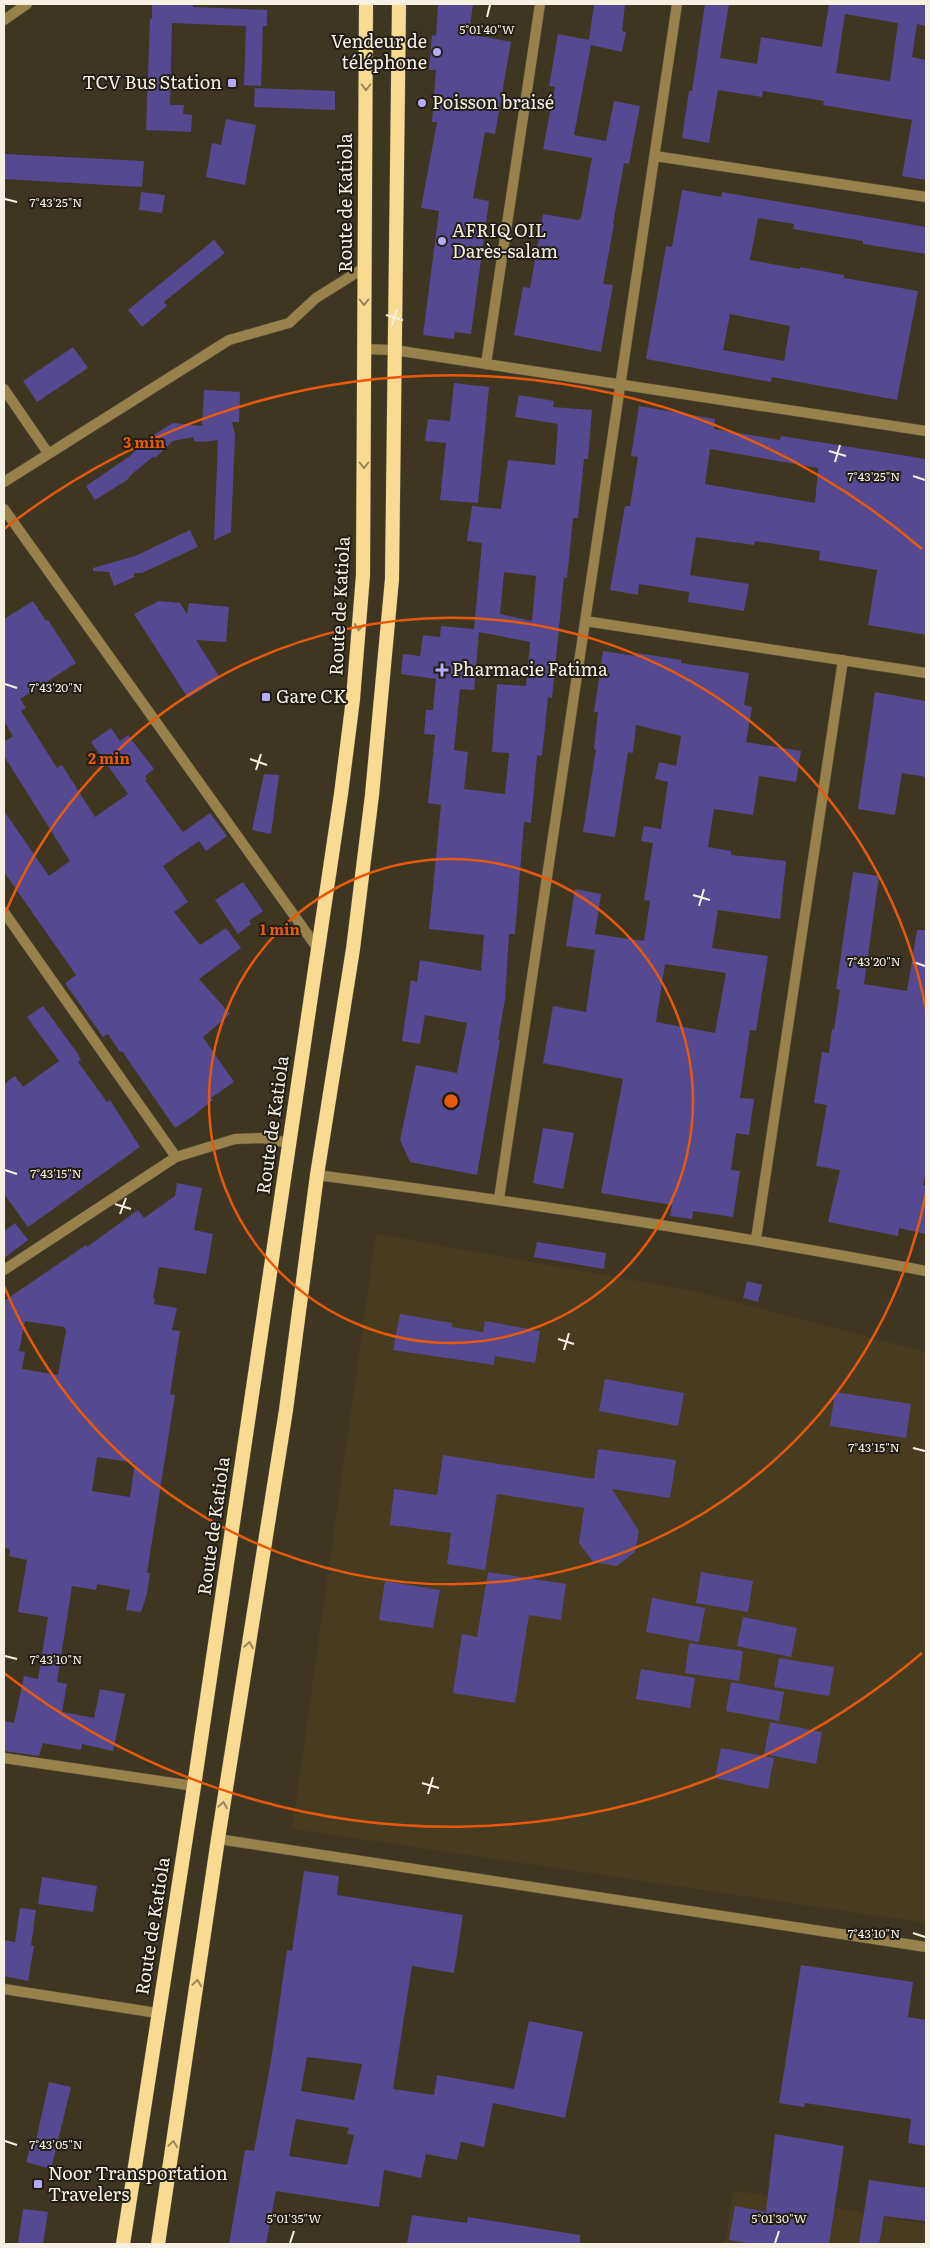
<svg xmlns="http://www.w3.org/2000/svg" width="930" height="2248" font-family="Literata,serif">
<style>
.built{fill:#483c20}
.building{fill:#554991;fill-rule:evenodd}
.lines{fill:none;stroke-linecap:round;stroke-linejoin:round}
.pedestrian-casing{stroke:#5c5440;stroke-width:11}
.minor-casing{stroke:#5c5440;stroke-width:11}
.tertiary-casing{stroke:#5c5440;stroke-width:11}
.trunk-casing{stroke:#5c5440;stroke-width:15}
.pedestrian{stroke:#98814b;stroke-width:10}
.minor{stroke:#98814b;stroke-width:10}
.tertiary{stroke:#98814b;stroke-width:10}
.trunk{stroke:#f8db90;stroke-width:14}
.oneway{stroke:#988659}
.ticks{fill:none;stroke:#f6f0e3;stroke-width:2}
.ring{fill:none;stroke:#e8590c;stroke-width:2.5}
.poi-dot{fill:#b5acf8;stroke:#221e15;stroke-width:2}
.labels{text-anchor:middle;stroke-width:4;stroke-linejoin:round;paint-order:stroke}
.poi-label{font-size:18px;fill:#f6f0e3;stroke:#221e15;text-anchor:start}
.street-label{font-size:18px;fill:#f6f0e3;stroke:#221e15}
.ticks-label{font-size:12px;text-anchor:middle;fill:#f6f0e3;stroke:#221e15;stroke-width:4;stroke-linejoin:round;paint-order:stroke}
.centre{fill:#e8590c;stroke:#221e15;stroke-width:2.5}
.ring-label{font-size:15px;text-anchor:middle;font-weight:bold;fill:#e8590c;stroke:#221e15;stroke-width:4;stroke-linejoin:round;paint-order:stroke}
</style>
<rect width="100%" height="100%" fill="#3f3621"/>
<path class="built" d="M376,1234L694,1291L926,1352V1923L292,1829Z
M733,2190L926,2224V2244H725Z"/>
<path class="building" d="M152,4H193V7L267,10V26H263L261,86L244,85L246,26L172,23L170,105H184L183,114L192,115L191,132L146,130L150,19H152Z
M438,4H473L469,34L511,42L495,134L485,132L473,198L489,201L471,334L455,332L454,339L423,335L439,211L421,208L437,122H432L436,70H429L432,35L436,36Z
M594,4H625L622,31L626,32L622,52L591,45L574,135L606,141L614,101L640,106L629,164L624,163L613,224H614L603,284L613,285L601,352L514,335L523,287L530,288L543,214L578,220L581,218L592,158L543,149L555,87L549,86L558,34L589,40Z
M705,4H729L720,58L757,64L761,37L822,47L829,4H926V26L917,24L912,57L926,60V180L902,176L912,120L823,105L824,101L763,91L762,97L718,90L709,143L682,138L689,91H692ZM845,14L898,23L890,81L836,73Z
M255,88L335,91V110L254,107Z
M226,119L256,125L245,185L206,177L212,143L221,145Z
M4,154L144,161L142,187L4,179Z
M682,190L721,197L722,192L926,227V254L863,244V241L793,229L794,224L758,218L750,260L800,269V267L844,275V278L918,291L897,400L772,377L771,382L646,359L666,246L672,247ZM730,314L790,326L784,361L723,350Z
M141,192L165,195L162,213L139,210Z
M214,240L225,253L164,302L167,306L142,327L128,310Z
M73,347L88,368L37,402L23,381Z
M454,383L489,387L478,503L440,500L446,443L425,441L428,419L450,421Z
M204,390L240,392L239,422H232L235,434L231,532L214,540L218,440L204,442L194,441L193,437L173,441L155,458L154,456L132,474L127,480L95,500L86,486L130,456L150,437L173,423L202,426Z
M519,395L554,401L553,407L592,410L588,459H584L578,518H573L567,578L564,577L552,698L548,697L542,756L537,755L531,823L524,822L515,934H509L505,1000L498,1039L500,1040L477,1175L410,1162L400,1140L416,1065L457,1073L467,1023L425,1015L420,1044L402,1041L411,980L417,982L420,960L481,971L484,935L429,929L441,805L428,803L435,735L424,734L426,710H433L436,679L401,674L403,654L420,656L423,635L440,637L441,626L474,629L482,543L467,541L472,506L501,509L508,460L555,465L558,424L515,417ZM504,572L536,576L532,621L500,614ZM479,632L530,642L526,686L497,684L492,752L509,753L505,794L464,789L468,752L454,750L460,689L474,690Z
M639,406L715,419L714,429L780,440L781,436L926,459V635L868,625L877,570L819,560L820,551L755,541L754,545L696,537L690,575L749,584L744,611L688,602L689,592L639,584L638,595L610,590L625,506H630L638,457L631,456ZM710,449L818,468L815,503L705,484Z
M190,530L198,547L142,573H134V577L114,586L109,572L93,571V568L135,556Z
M33,601L46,621L48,620L76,663L20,699L26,708L21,711L57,768L62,765L95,817L128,794L91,742L111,728L120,741L128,735L154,769L145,776L147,779L145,780L182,831L183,832L210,813L227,836L206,851L199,841L163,866L188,902L174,912L200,945L226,928L241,948L199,979L230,1014L203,1037L234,1082L211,1098L213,1100L193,1116L175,1128L122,1051L120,1052L108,1034L103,1037L65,983L76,975L4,872V811L49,876L70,861L4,756V742L13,736L4,721V619Z
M159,601L180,603L187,614L189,603L229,607L226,642L196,640L220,678L188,698L134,614Z
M603,651L636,656L637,653L681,660V663L749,673L744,705L752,707L746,742L801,751L796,782L759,776L753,815L714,809L708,847L731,851V855L786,861L780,919L718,910L712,948L768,956L756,1031L750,1030L740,1098L754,1099L749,1135L736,1133L731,1170L740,1171L733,1217L693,1211L692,1219L670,1216L672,1205L601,1193L623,1079L543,1063L553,1006L586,1012L595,950L566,946L575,889L601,894L595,934L644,941L650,901L644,900L653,843L641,841L644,826L661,829L668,782L655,779L659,762L676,766L681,736L636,725L633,753L628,752L615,837L583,832L596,749H594L598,712H594ZM665,964L726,973L715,1033L656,1022Z
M875,692L926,701V777L902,773L895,815L858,809Z
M264,774L279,775L271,834L252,830Z
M853,872L879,876L864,984L907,991L917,930H926V1170L923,1185L926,1186V1234L899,1228L898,1236L828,1222L840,1170L816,1166L827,1105L814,1103L822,1052L829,1053L832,1029L834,1030L840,990L836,989Z
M243,882L263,911L249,921L251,924L238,934L215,900Z
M43,1006L78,1054L81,1060L78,1062L107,1102L110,1100L140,1147L28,1227L4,1194V1084L15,1076L23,1087L59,1061L27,1017Z
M543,1128L574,1133L563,1189L533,1183Z
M177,1183L202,1188L194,1230L213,1234L206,1274L159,1267L153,1298H155L154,1304L177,1308L172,1330L180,1331L170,1394L175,1395L147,1573H150L147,1594L141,1612L126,1610L130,1590L97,1584L96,1590L72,1586L57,1682L67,1684L62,1712L94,1718L100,1689L125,1694L113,1751L82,1744L81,1750L43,1743L39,1756L4,1751V1721L14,1723L24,1676L38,1679L48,1617L18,1612L27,1560L9,1556L10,1549L4,1548V1301L86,1245L87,1247L138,1210L144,1218L175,1196ZM25,1321L64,1327L66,1330L58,1375L22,1369L25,1352L19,1351ZM97,1457L135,1463L130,1497L92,1491Z
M15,1223L28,1240L4,1258V1231Z
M537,1242L606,1253L604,1269L534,1257Z
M747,1281L762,1285L758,1302L743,1298Z
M400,1314L452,1323V1327L483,1332L485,1321L540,1331L535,1363L495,1356L494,1365L393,1350Z
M605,1379L684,1393L678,1426L599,1411Z
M835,1392L911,1404L906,1438L830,1426Z
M598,1449L676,1460L670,1498L612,1489L639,1531L635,1552L617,1566L593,1562L579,1543L584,1508L497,1494L485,1570L447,1564L451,1533L390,1525L394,1489L437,1495L443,1455L594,1479Z
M488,1572L566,1584L561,1620L529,1615L515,1703L453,1693L462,1634L477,1637Z
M701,1572L753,1581L748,1612L696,1603Z
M385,1581L440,1590L433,1628L379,1620Z
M652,1598L705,1608L699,1642L646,1632Z
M743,1617L797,1628L791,1657L737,1646Z
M689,1643L743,1651L739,1681L685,1673Z
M779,1658L834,1667L829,1696L774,1687Z
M641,1669L695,1678L690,1708L636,1699Z
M731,1682L784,1692L779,1721L726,1711Z
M770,1722L822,1732L816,1764L764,1754Z
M721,1748L774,1758L768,1789L715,1778Z
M304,1871L339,1876L337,1895L463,1915L454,1973L412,1966L393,2089L434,2095L437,2075L514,2089L529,2021L583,2032L565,2118L493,2103L484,2147L461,2142L457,2160L426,2154L421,2178L384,2170L379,2207L276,2191L266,2244H229L245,2150L254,2151L271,2061L287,1950L292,1951ZM307,2057L362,2064L354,2100L301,2091ZM296,2119L349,2128L347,2134L354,2135L347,2165L289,2156Z
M42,1877L97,1886L93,1912L38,1904Z
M20,1908L36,1910L31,1945L34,1946L28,1981L4,1976V1940L15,1942Z
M801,1965L913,1982L908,2017L926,2020V2146L908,2143L911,2119L805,2103L804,2107L779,2103Z
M49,2082L71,2087L51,2169L26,2162L31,2144L35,2145Z
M775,2134L844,2146L829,2244H753L729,2240L735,2206L766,2212Z
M869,2180L926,2188V2221L884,2216L879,2244H859Z
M23,2209L48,2212L43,2244H18Z
M412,2215L467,2223L468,2217L580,2235V2244H407Z"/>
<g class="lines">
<defs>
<path id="pedestrian" d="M4,1270L176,1157L235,1139L263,1138L289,1143
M4,1758L194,1786"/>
<path id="minor" d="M4,20L27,4
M655,156L926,197
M486,364L540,4
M4,389L48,453
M4,509L318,949
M585,621L926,673
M4,912L176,1157
M317,1175C521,1202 724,1233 926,1271
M499,1199L677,4
M756,1239L843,660
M218,1839L926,1947
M4,1989L157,2013"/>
<path id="tertiary" d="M364,349L394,350L926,431
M4,482L229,340L289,323L316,298L364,268"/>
<path id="trunk" d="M123,2244L194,1786L341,794L353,699L363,575L366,4
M158,2244L218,1839L286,1410L317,1175L353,949L372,795L392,579L399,4"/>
</defs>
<use href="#pedestrian" class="pedestrian-casing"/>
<use href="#minor" class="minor-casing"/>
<use href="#tertiary" class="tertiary-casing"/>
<use href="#trunk" class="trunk-casing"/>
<use href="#pedestrian" class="pedestrian"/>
<use href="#minor" class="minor"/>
<use href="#tertiary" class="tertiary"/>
<use href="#trunk" class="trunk"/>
</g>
<defs><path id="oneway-chevron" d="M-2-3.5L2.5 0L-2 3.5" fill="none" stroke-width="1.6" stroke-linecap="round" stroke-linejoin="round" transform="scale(1.25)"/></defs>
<g class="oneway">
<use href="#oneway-chevron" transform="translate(366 87) rotate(90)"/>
<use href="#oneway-chevron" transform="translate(364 302) rotate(90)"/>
<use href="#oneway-chevron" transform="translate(364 465) rotate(90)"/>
<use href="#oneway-chevron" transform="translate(359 627) rotate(95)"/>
<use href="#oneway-chevron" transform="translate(249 1645) rotate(-81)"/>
<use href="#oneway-chevron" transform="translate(223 1805) rotate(-81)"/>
<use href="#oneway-chevron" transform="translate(197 1983) rotate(-82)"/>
<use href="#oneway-chevron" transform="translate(173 2144) rotate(-82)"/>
</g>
<path class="ticks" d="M487,17L490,5M5,199L17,202M386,315L403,320M392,326L397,309M829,451L846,456M835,462L840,445M913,476L925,480M5,684L17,688M250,759L267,765M256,770L261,754M693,895L710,900M699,906L704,889M913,962L925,966M5,1170L17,1174M115,1204L131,1209M120,1214L126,1198M558,1339L574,1344M564,1350L569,1333M913,1448L925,1451M5,1656L17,1659M422,1783L439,1788M428,1794L433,1777M913,1933L925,1937M5,2141L17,2145M290,2243L294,2231M775,2243L779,2231"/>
<g class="ring">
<circle cx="451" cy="1101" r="242"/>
<path d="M926 1193A484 484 0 0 1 4 1286M4 916A484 484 0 0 1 926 1009"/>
<path d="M922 1653A726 726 0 0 1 4 1673M4 529A726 726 0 0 1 922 549"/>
</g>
<g class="poi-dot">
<circle cx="437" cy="52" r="5"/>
<rect x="227" y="78" width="10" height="10" rx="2.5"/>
<circle cx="422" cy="103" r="5"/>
<circle cx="442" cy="241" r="5"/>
<path d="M439.5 662.5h5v5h5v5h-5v5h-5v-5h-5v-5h5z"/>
<rect x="261" y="692" width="10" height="10" rx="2.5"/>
<rect x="33" y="2179" width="10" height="10" rx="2.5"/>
</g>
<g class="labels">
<g class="poi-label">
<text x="427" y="48" text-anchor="end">Vendeur de<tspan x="427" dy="21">téléphone</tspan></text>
<text x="222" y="89" text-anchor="end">TCV Bus Station</text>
<text x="432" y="109">Poisson braisé</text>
<text x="452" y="237">AFRIQ OIL<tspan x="452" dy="21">Darès-salam</tspan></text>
<text x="452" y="676">Pharmacie Fatima</text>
<text x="276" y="703">Gare CK</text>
<text x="48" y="2180">Noor Transportation<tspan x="48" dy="21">Travelers</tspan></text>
</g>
<g class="street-label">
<text transform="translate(346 203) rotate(-90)" y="6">Route de Katiola</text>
<text transform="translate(340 606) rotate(-87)" y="6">Route de Katiola</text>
<text transform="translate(273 1125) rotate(-82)" y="6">Route de Katiola</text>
<text transform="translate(214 1526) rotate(-82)" y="6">Route de Katiola</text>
<text transform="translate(153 1926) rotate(-81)" y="6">Route de Katiola</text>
</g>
</g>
<g class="ticks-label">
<text x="487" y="34">5°01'40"W</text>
<text x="56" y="207">7°43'25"N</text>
<text x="874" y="481">7°43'25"N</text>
<text x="56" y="692">7°43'20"N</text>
<text x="874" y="966">7°43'20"N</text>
<text x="56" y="1178">7°43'15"N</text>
<text x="874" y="1452">7°43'15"N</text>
<text x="56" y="1664">7°43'10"N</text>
<text x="874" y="1938">7°43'10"N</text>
<text x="56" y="2149">7°43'05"N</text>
<text x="294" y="2223">5°01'35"W</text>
<text x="779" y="2223">5°01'30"W</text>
</g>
<circle cx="451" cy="1101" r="8" class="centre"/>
<g class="ring-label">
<text x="144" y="448">3 min</text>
<text x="109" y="764">2 min</text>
<text x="280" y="935">1 min</text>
</g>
<rect width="930" height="2248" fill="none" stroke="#f6f0e3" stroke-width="10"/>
</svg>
